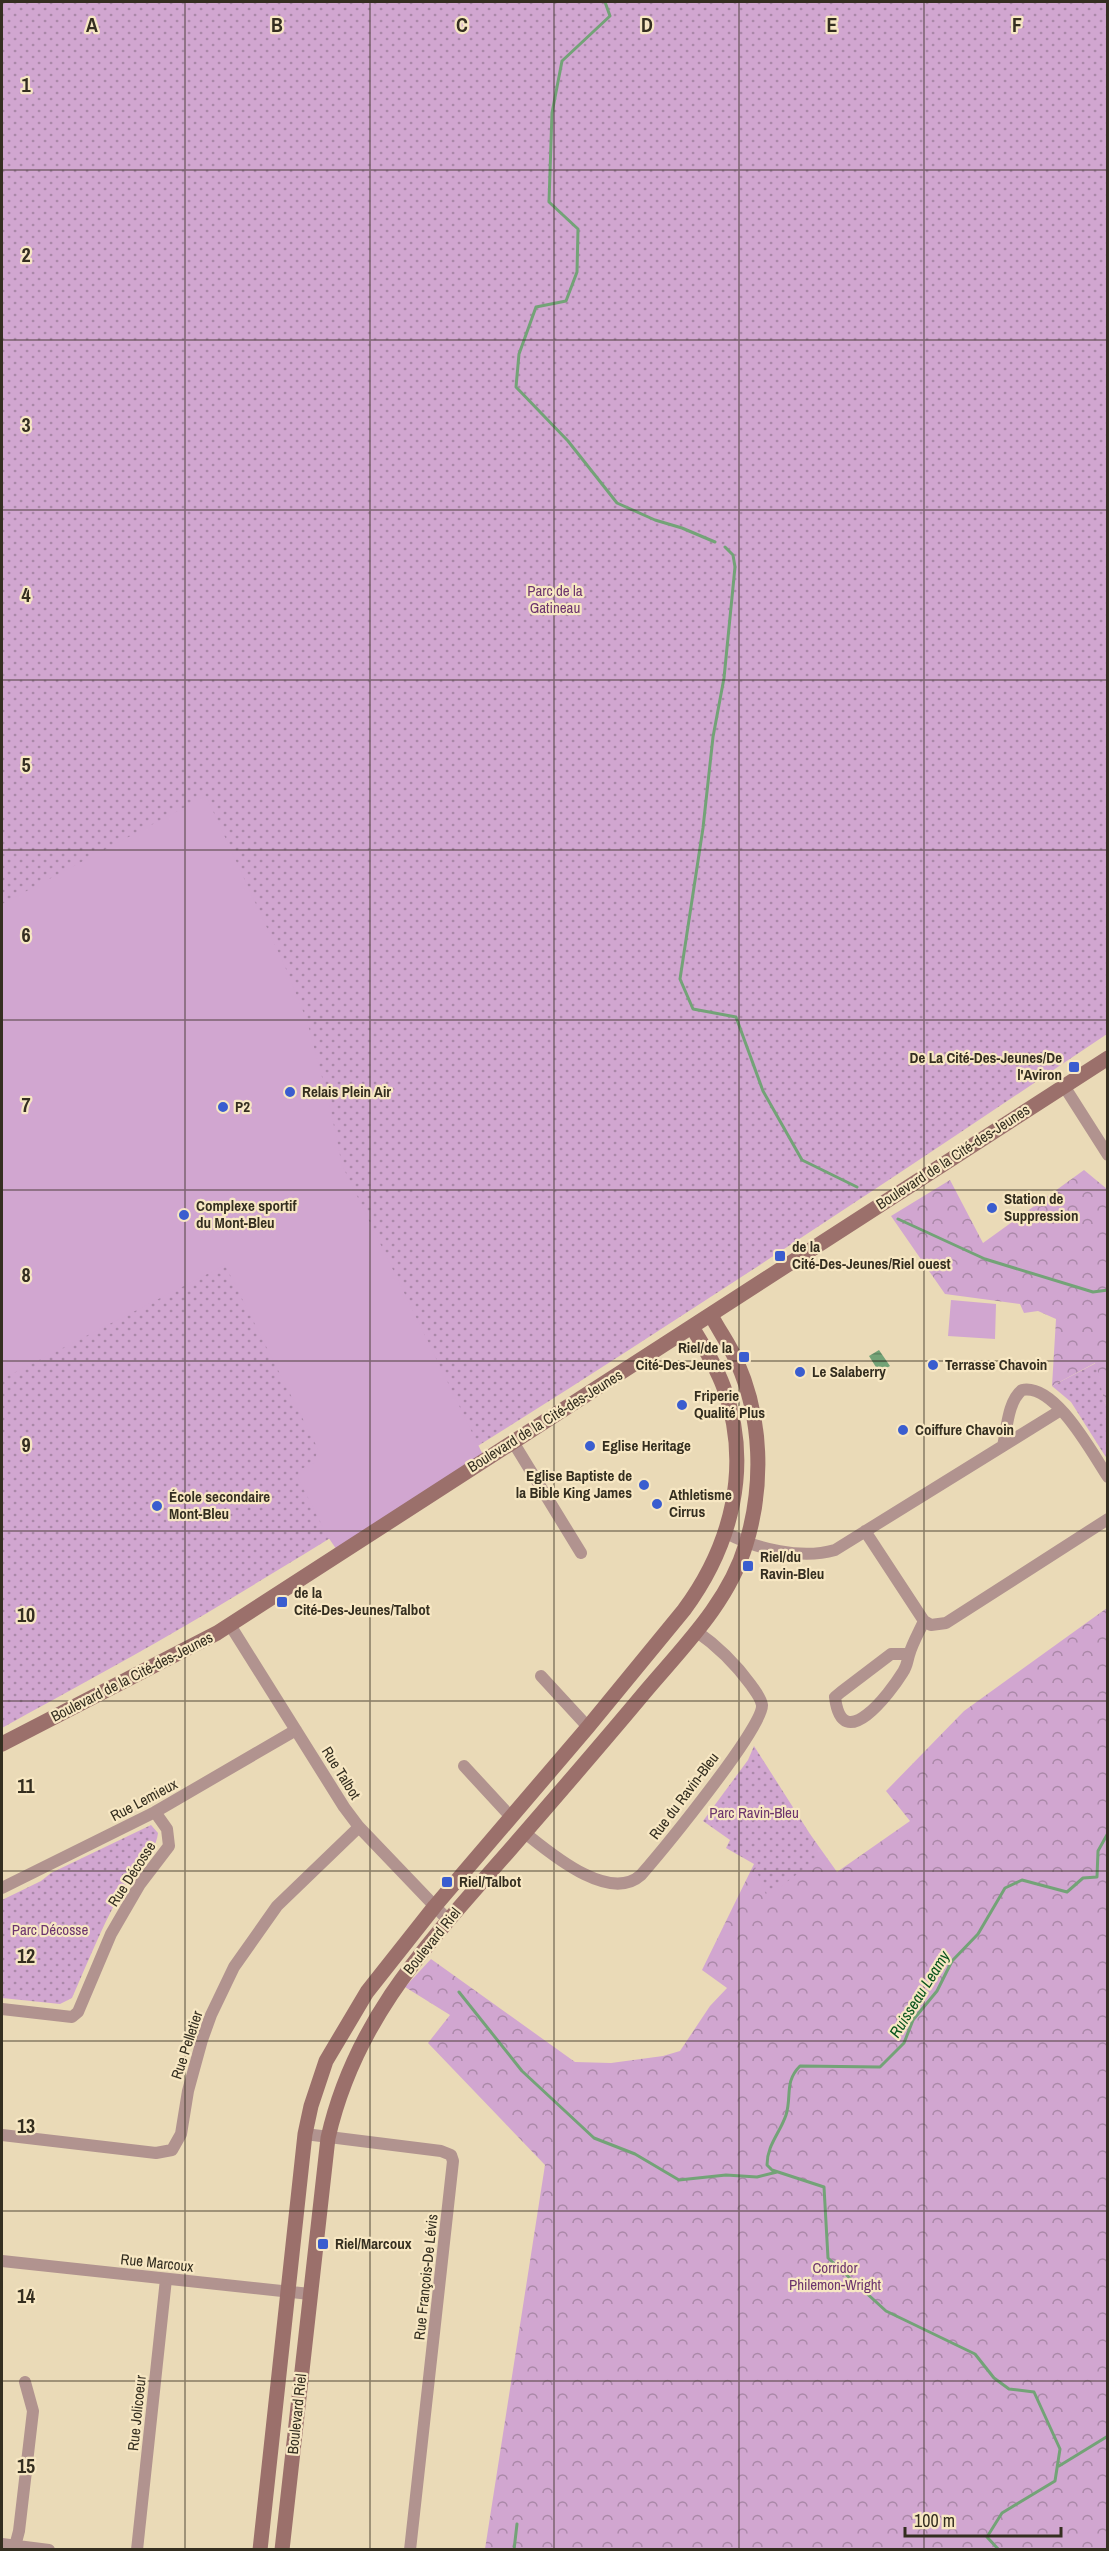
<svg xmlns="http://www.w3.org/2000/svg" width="1109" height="2551" font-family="'Archivo Narrow',sans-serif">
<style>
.forest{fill:url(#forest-crowns)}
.park{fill:url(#park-dots)}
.garden{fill:#d1a6d0}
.water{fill:url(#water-rules)}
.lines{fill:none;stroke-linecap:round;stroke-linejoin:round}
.stream{stroke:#73a377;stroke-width:3}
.street{stroke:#b1938f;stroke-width:12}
.secondary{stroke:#9b706b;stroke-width:15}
.grid{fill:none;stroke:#342e20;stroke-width:1.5;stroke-opacity:0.55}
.poi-dot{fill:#3a5dcf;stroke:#f7e7c3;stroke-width:2}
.labels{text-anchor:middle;stroke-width:4.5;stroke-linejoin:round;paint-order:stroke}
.park-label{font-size:15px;fill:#6c346d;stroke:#f7e7c3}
.poi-label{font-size:15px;font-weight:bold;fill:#342e20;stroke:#f7e7c3;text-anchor:start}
.street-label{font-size:15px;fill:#342e20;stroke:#f7e7c3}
.water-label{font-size:16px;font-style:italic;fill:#09551e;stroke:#f7e7c3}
.grid-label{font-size:20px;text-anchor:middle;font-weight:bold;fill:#342e20;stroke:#f7e7c3;stroke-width:4.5;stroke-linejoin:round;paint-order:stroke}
</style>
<defs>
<pattern id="forest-crowns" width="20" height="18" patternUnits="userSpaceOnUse" patternTransform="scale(1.5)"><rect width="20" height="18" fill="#d1a6d0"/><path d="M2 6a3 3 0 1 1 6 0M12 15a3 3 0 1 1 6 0" fill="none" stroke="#aa88a8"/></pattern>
<pattern id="park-dots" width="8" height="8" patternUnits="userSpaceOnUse" patternTransform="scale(1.5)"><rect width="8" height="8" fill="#d1a6d0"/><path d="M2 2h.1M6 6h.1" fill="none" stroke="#aa88a8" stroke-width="1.8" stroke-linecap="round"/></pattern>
<pattern id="water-rules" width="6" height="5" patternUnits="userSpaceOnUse" patternTransform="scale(1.5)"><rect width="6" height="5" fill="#73a377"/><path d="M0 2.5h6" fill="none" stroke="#5f8561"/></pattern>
</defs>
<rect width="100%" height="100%" fill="#eadab7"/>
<path class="forest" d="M1084,1170L1107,1189V1406L1104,1401L1095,1363L1052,1386L1056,1319L1038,1311L1024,1313L1020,1304L945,1294L891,1216L950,1180L983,1243Z
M1107,1608V2549H485L545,2165L428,2043L450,2015L405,1987L431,1959L575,2062L611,2063L663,2056L680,2051L710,2006L727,1988L702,1970L754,1864L810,1834L837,1872L910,1821L886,1791L964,1711Z"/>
<path class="park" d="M2,2H1107V1034C812,1233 513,1429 207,1613C140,1653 70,1690 2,1728Z
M1096,1363L1104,1401L1107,1406V1459L1071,1402L1052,1386Z
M754,1746L810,1834L817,1859L767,1897L754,1864L726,1848L730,1840L703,1821L748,1760Z
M151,1825L158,1833C155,1857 131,1875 119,1896C101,1929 87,1964 72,1998L60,2004L2,1998V1900L41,1881L51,1873Z"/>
<path class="garden" d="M206,796L286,969L307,1021L330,1107L342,1165L485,1459L339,1553L328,1537L298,1478L299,1470L314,1463L318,1449L225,1265L2,1379V904Z
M951,1300L996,1304L995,1339L948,1336Z"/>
<path class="water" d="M879,1350L890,1366L879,1372L869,1356Z"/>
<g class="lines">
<path class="stream" d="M605,2L610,16L562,61L552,113L549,202L578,229L577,272L566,301L536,307L519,354L516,387L568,441L617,503L655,520L682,528L715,542
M725,547L733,555L735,567L724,678L713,737L703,828L680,979L693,1009L736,1017L763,1091L802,1160L857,1187
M898,1219L985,1259L1093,1292L1108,1290
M459,1992L522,2071L594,2138L635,2154L679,2180L726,2175L757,2177L777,2172
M1059,2466L1108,2436
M514,2550L517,2524
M999,2550L987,2537L1002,2513L1055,2481L1060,2449L1034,2392L1009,2389L994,2378L975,2354L886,2311L828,2258L824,2187L772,2170L767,2165C767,2145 780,2133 786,2115C792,2096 784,2082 800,2066L880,2067L904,2043L913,2020L937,1991L952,1961L978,1934L1005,1888L1022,1880L1067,1892L1083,1878L1097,1877L1098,1851L1108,1833"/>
<path class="street" d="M1064,1086L1108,1155
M513,1442L581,1553
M1003,1446C1007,1428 1008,1401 1022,1390C1055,1383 1092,1453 1108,1477
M865,1531L924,1621L931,1625L946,1623L1108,1519
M726,1533C757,1549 801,1560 835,1550L1061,1410
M230,1625L344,1807L359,1827L448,1920
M909,1654H891L841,1692L835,1697C842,1757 890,1693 903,1672C907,1666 907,1662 909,1655C912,1644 919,1632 924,1621
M541,1676L588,1727
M464,1766L511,1817
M525,1833C549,1852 609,1904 641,1875C661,1852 764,1727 762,1705C761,1698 755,1691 751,1685C735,1663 719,1647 696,1631
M2,1888L155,1812L296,1730
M2,2009L72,2017L78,2012L111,1934L140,1884L169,1846L167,1829L155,1812
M305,2134L441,2151L451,2155L453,2161L410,2550
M2,2135L156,2153L172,2150L181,2134L188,2091L202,2040L211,2015L234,1967L277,1906L359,1827
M2,2261L310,2294
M2,2544L49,2550
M14,2550L19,2531L33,2411L25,2382
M137,2550L166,2279"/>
<path class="secondary" d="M2,1744L217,1633L1108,1058
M260,2550L305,2134L311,2106L326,2061L367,1992L435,1906L588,1727L684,1610C732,1545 752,1466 724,1388C716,1366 704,1347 692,1327
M282,2550L328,2138C355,2018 430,1941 508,1852C554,1799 600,1746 645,1692C683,1647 729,1602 746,1544C764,1485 762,1418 737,1362C730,1345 719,1331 711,1315"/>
</g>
<path class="grid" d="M185,2V2550M370,2V2550M554,2V2550M739,2V2550M924,2V2550M2,170H1108M2,340H1108M2,510H1108M2,680H1108M2,850H1108M2,1020H1108M2,1190H1108M2,1361H1108M2,1531H1108M2,1701H1108M2,1871H1108M2,2041H1108M2,2211H1108M2,2381H1108"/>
<g class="poi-dot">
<rect x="1068" y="1061" width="12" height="12" rx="3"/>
<circle cx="290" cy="1092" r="6"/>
<circle cx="223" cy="1107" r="6"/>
<circle cx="992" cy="1208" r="6"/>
<circle cx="184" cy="1215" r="6"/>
<rect x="774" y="1250" width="12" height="12" rx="3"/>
<rect x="738" y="1351" width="12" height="12" rx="3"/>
<circle cx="933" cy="1365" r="6"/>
<circle cx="800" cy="1372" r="6"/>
<circle cx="682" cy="1405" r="6"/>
<circle cx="903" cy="1430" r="6"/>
<circle cx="590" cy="1446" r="6"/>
<circle cx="644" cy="1485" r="6"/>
<circle cx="657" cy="1504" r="6"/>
<circle cx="157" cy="1506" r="6"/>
<rect x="742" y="1560" width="12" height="12" rx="3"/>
<rect x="276" y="1596" width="12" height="12" rx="3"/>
<rect x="441" y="1876" width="12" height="12" rx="3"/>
<rect x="317" y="2238" width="12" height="12" rx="3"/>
</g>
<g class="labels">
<g class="park-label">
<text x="555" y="596">Parc de la<tspan x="555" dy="17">Gatineau</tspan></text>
<text x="754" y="1818">Parc Ravin-Bleu</text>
<text x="50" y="1935">Parc Décosse</text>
<text x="835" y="2273">Corridor<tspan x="835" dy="17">Philemon-Wright</tspan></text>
</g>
<g class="poi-label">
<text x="1062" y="1063" text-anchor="end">De La Cité-Des-Jeunes/De<tspan x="1062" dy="17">l'Aviron</tspan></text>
<text x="302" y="1097">Relais Plein Air</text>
<text x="235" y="1112">P2</text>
<text x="1004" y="1204">Station de<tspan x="1004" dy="17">Suppression</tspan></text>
<text x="196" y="1211">Complexe sportif<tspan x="196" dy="17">du Mont-Bleu</tspan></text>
<text x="792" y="1252">de la<tspan x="792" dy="17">Cité-Des-Jeunes/Riel ouest</tspan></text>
<text x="732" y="1353" text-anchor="end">Riel/de la<tspan x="732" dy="17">Cité-Des-Jeunes</tspan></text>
<text x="945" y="1370">Terrasse Chavoin</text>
<text x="812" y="1377">Le Salaberry</text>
<text x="694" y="1401">Friperie<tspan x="694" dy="17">Qualité Plus</tspan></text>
<text x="915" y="1435">Coiffure Chavoin</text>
<text x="602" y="1451">Eglise Heritage</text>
<text x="632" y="1481" text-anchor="end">Eglise Baptiste de<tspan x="632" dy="17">la Bible King James</tspan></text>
<text x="669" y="1500">Athletisme<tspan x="669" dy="17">Cirrus</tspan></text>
<text x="169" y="1502">École secondaire<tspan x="169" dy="17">Mont-Bleu</tspan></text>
<text x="760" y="1562">Riel/du<tspan x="760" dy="17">Ravin-Bleu</tspan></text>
<text x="294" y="1598">de la<tspan x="294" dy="17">Cité-Des-Jeunes/Talbot</tspan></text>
<text x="459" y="1887">Riel/Talbot</text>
<text x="335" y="2249">Riel/Marcoux</text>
</g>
<g class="street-label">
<text transform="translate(953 1157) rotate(-33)" y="5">Boulevard de la Cité-des-Jeunes</text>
<text transform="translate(545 1421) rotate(-32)" y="5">Boulevard de la Cité-des-Jeunes</text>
<text transform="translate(132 1677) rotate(-27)" y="5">Boulevard de la Cité-des-Jeunes</text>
<text transform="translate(341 1773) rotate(58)" y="5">Rue Talbot</text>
<text transform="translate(684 1796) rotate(-53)" y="5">Rue du Ravin-Bleu</text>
<text transform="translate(144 1800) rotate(-28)" y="5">Rue Lemieux</text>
<text transform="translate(132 1874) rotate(-57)" y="5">Rue Décosse</text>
<text transform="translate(432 1941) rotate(-51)" y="5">Boulevard Riel</text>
<text transform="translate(187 2045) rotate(-72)" y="5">Rue Pelletier</text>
<text transform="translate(157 2263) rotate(6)" y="5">Rue Marcoux</text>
<text transform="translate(426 2277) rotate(-84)" y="5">Rue François-De Lévis</text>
<text transform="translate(137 2413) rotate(-84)" y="5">Rue Jolicoeur</text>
<text transform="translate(297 2414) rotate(-84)" y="5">Boulevard Riel</text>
</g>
<g class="water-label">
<text transform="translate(919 1994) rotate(-58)" y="6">Ruisseau Leamy</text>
</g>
</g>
<g class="grid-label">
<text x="92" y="32">A</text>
<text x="277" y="32">B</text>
<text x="462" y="32">C</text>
<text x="647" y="32">D</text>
<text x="832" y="32">E</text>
<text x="1017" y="32">F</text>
<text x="26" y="92">1</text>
<text x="26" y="262">2</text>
<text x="26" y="432">3</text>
<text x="26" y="602">4</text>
<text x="26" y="772">5</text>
<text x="26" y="942">6</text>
<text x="26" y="1112">7</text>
<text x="26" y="1282">8</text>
<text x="26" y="1452">9</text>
<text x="26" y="1622">10</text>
<text x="26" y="1793">11</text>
<text x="26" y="1963">12</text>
<text x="26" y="2133">13</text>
<text x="26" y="2303">14</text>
<text x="26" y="2473">15</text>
</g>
<rect width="1109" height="2551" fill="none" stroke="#342e20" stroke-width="6"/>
<path d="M905 2527v9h156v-9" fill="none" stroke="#342e20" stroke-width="3"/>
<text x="914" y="2527" font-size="18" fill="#342e20" stroke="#f7e7c3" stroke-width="4.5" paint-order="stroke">100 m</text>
</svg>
